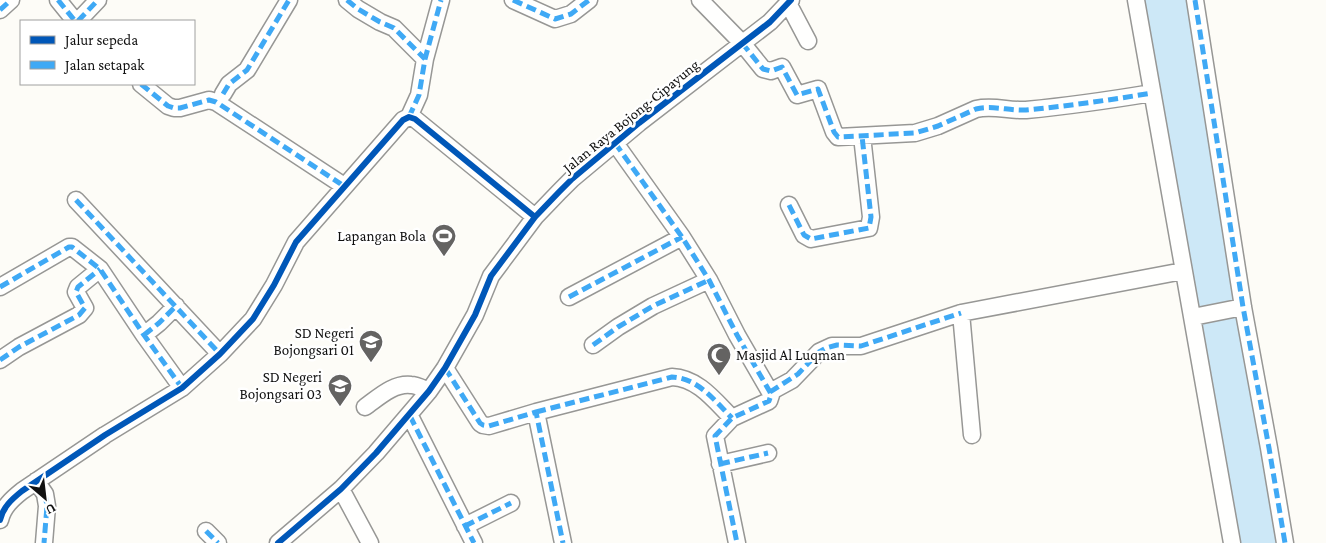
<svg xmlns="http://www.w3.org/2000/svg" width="1326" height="543" font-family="'Crimson Pro',serif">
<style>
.water{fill:#cde8f7}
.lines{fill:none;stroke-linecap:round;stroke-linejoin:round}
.minor-casing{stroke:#979795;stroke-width:19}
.minor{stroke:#fffffe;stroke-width:16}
.quiet{stroke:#3fa9f5;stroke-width:5;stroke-dasharray:10 5;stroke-linecap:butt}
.cycleway-casing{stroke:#fff;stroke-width:9}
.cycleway{stroke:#0057b8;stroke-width:6}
.labels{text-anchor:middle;stroke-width:5;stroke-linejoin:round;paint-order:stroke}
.street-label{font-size:15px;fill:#111;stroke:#fff}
.poi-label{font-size:15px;fill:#111;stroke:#fff;text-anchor:end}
</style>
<rect width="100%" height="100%" fill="#fdfcf7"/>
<path class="water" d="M1136,0H1195L1284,543H1232Z"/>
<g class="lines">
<defs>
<path id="minor" d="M58,0L75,21
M347,0L358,9L380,22L394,28L425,59
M513,0L555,19L571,14L589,0
M700,0L742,43L763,69L771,71L782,67L797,95L818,89L834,132L838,137L915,133L938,126L976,109C993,105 1009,111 1026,110C1068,106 1110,100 1152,93
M1136,0L1232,543
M1195,0L1243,307L1269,448L1285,543
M788,3L808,41
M0,10L11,0
M78,21L98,0
M141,84L168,106L174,108H180L209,100L216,102L344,186
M223,94L229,84L247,70L289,0
M409,117L419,95L425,59L441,0
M615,143L682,237L709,280L737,335L770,392L771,395L769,401L732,418L715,436L737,543
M76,200L220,354
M789,205L804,235L811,239L869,228L871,217L862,136
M0,287L69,247H72L100,269L144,335L182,388
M569,297L682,237
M961,313L972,435
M1193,317L1243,307
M144,335L159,323L176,306
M593,345L618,327L653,306L709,280
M0,360L19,347L79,315L85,308L76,292L78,287L100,269
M445,368L480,423L483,425L489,426L536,412L563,543
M770,392L792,380L819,352L832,346H861L961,313L1183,271
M365,407C378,398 393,383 411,385C417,385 424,389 429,391
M536,412L672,377C698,378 715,401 732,418
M410,416L474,543
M720,464L768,453
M36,481L45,494L47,506L44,543
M341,489L370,543
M0,520C3,507 12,499 22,491L105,435L182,388L220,354L253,319L274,285L296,242L403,120L409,117L415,119L535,217
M465,526L511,503
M206,531L218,543
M278,543L341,489L376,453L429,391L445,368L475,315L491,276L535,217L559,192L572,179L639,123L770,22L791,0"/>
</defs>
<use href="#minor" class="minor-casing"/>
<use href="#minor" class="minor"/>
<path class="quiet" d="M58,0L75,21
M347,0L358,9L380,22L394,28L425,59
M513,0L555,19L571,14L589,0
M1195,0L1243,307L1269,448L1285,543
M0,10L11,0
M78,21L98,0
M742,43L763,69L771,71L782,67L797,95L818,89L834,132L838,137L915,133L938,126L976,109C993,105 1009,111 1026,110C1068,106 1110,100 1152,93
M141,84L168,106L174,108H180L209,100L216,102L344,186
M223,94L229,84L247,70L289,0
M409,117L419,95L425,59L441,0
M615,143L682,237L709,280L737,335L770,392L771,395L769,401L732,418L715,436L737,543
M76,200L220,354
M789,205L804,235L811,239L869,228L871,217L862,136
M0,287L69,247H72L100,269L144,335L182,388
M569,297L682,237
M144,335L159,323L176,306
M593,345L618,327L653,306L709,280
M0,360L19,347L79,315L85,308L76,292L78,287L100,269
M445,368L480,423L483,425L489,426L536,412L563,543
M770,392L798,374L819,352L826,348L837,345L861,346L961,313
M536,412L672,377C698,378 715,401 732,418
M410,416L474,543
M720,464L768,453
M36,481L45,494L47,506L44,543
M465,526L511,503
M206,531L218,543"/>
<defs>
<path id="cycleway" d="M0,520C3,507 12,499 22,491L105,435L182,388L220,354L253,319L274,285L296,242L403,120L409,117L415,119L535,217
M278,543L341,489L376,453L429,391L445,368L475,315L491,276L535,217L559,192L572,179L639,123L770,22L791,0"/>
</defs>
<use href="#cycleway" class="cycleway-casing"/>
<use href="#cycleway" class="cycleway"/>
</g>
<defs>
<symbol id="stadium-pin" viewBox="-11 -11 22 30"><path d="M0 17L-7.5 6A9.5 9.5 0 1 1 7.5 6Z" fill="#646362" stroke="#fff"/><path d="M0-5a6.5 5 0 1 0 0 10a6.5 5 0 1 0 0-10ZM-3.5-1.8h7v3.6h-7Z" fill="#fff"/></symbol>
<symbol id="school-pin" viewBox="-11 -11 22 30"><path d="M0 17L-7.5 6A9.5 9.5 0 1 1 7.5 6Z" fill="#646362" stroke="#fff"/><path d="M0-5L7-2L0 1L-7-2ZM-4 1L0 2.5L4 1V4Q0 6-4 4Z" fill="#fff"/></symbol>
<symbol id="mosque-pin" viewBox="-11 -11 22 30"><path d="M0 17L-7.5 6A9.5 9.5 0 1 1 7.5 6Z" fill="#646362" stroke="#fff"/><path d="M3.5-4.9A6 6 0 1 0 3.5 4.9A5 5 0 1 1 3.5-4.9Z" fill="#fff"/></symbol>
</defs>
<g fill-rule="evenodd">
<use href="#stadium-pin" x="430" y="222" width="28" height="38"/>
<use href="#school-pin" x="357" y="328" width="28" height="38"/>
<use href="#mosque-pin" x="705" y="341" width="28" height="38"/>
<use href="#school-pin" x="326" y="372" width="28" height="38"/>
</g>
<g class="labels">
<g class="street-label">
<text transform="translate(631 116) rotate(-39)" y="5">Jalan Raya Bojong-Cipayung</text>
</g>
<g class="poi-label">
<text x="426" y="241">Lapangan Bola</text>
<text x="354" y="338">SD Negeri<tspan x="354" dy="17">Bojongsari 01</tspan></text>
<text x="736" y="360" text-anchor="start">Masjid Al Luqman</text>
<text x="322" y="382">SD Negeri<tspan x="322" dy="17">Bojongsari 03</tspan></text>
</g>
</g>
<rect x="20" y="20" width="175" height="65" fill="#ffffff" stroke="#a0a0a0"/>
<rect x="30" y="36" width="25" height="8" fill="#0057b8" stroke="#a0a0a0"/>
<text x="65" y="45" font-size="15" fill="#111111">Jalur sepeda</text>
<rect x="30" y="61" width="25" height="8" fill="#3fa9f5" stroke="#a0a0a0"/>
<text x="65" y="70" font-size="15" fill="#111111">Jalan setapak</text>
<g transform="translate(45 498) rotate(152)" stroke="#ffffff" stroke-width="4" paint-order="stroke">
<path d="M0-4L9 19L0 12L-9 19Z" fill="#111111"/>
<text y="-8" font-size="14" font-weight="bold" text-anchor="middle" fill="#111111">U</text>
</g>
</svg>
